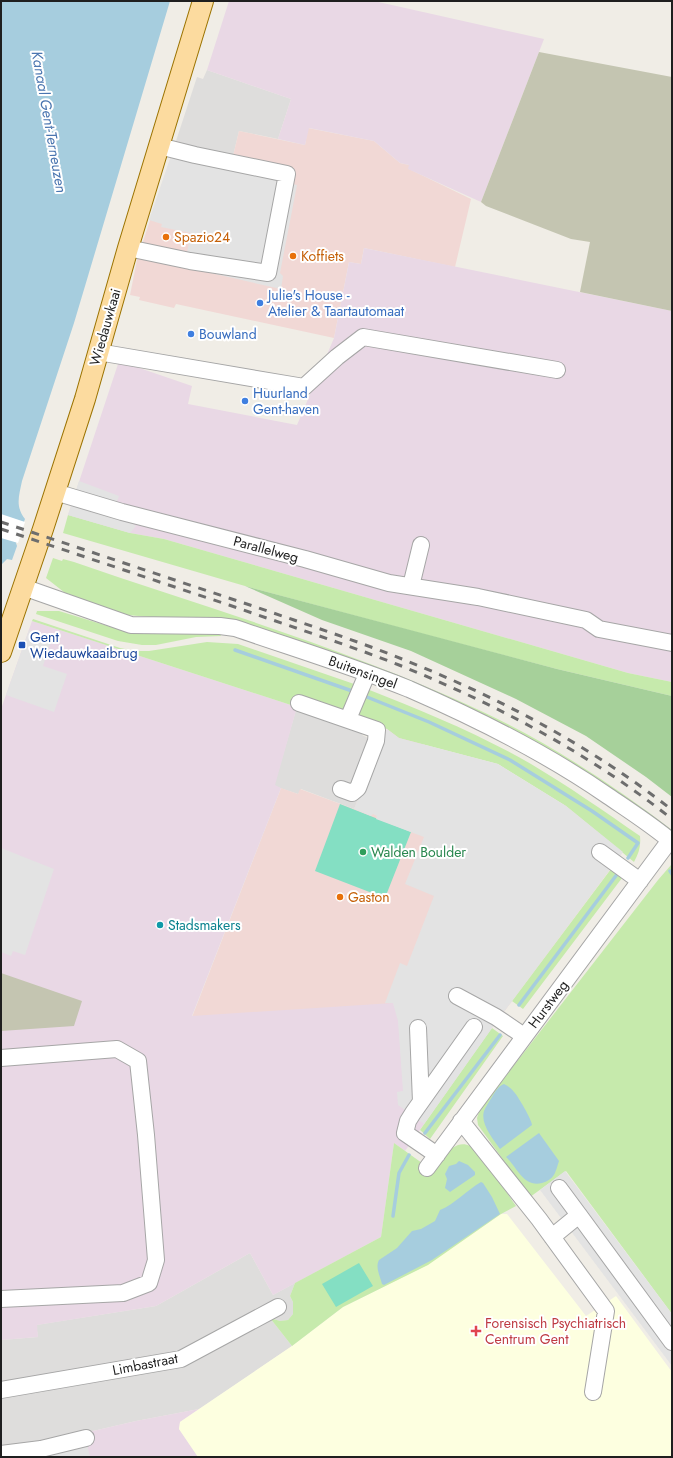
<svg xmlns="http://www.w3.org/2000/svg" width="673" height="1458" font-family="Jost,sans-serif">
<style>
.residential{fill:#dedddc}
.commercial{fill:#f1d8d5}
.industrial{fill:#e9d8e5}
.education{fill:#fdffe0}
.construction{fill:#c4c5b1}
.grass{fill:#c6eaac}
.forest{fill:#a6d09a}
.pitch{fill:#84dfc3}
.parking{fill:#e3e3e3}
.water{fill:#a6cdde}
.pier{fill:#fff}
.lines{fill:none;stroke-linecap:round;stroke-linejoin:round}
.stream{stroke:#a6cdde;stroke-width:3.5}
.minor-casing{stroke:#a6a6a6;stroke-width:18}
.major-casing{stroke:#9b7300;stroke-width:22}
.minor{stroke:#fff;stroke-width:16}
.major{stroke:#fcdb9f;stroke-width:20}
.rail{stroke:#6d6d6d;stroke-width:3;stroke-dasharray:8 8;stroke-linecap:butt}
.food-dot{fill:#e8710a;stroke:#fff;stroke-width:1.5}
.shop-dot{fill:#3f7fe0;stroke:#fff;stroke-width:1.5}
.transit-dot{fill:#1a4fb4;stroke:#fff;stroke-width:1.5}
.leisure-dot{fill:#2e9e5b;stroke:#fff;stroke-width:1.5}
.culture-dot{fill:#0f9aa8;stroke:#fff;stroke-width:1.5}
.health-dot{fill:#e0444e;stroke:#fff;stroke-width:1.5}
.labels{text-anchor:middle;stroke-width:4;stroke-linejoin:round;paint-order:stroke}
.food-label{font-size:14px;fill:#c56008;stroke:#fff;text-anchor:start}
.shop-label{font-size:14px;fill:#366cbe;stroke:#fff;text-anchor:start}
.street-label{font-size:14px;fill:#1f1f1f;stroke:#fff}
.transit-label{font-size:14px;fill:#164399;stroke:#fff;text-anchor:start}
.leisure-label{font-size:14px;fill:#27864d;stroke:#fff;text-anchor:start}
.culture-label{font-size:14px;fill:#0d838f;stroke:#fff;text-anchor:start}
.health-label{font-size:14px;fill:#be3a42;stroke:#fff;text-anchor:start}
.water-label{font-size:15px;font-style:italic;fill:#4b76b0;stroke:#fff}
</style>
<rect width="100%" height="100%" fill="#f0ede6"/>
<path class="residential" d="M207,70L291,99L278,139L239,131L233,156L204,150L176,141L197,77L203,79Z
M296,710L363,732L362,735L372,740L379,748L354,809L301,789L298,794L274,786Z
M250,1253L273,1295L295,1283L290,1296L293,1302V1314L288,1320L280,1321L270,1318L292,1346L199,1409L136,1421L37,1444L1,1450V1340L38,1337L36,1325L156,1306Z"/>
<path class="commercial" d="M308,128L374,141L400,163L409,165V169L471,199L455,267L364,248L361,264L349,262L334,338L176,304L174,308L139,300L140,297L130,295L137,260L176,141L204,150L233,156L239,131L305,145Z
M387,729L566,806L623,852L492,1028L192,1017L281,788L298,794L300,789L354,809Z"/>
<path class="industrial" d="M229,1H374L544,39L481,202L408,169L409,165L400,163L374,141L309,128L305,145L278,139L291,99L207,70Z
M364,248L672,311V682L628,673L164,539L130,533L68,515L119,361L192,386L188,404L297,425L334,338L349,262L361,264Z
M32,621L297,707L275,785L281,788L192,1016L393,1003L492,1028L405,1151L394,1143L381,1237L273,1295L250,1253L156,1306L37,1325L38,1337L1,1340V709Z
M199,1409L180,1422L179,1429L198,1457H1L37,1444L136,1421Z"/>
<path class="education" d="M501,1214H507L586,1316L616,1296L672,1372V1457H198L179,1429L180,1422L292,1346L343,1307L427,1265Z"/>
<path class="construction" d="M539,52L672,77V311L580,292L590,242L571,239L486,206L481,202Z
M1,973L82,1001L74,1026L1,1031Z"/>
<path class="grass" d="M68,515L130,533L164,539L628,673L672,682V696L557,669L416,632L245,586L63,533Z
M53,558L62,561L63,559L74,562C210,609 350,649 481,711C549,743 612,784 672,830V835L372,668L226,618H161L127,615L69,596L46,578Z
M37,611H59L124,631L140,634H220L221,636L196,637L156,645H142L118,641L36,614Z
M33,619L120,648L135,651H149L207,642L238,644L357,685L350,707L336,711L297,707L32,621Z
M367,689C423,711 479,734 531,764C568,786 604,811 640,836C641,846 639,853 634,862L566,806L498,764L399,738L387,729L363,721L356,709Z
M671,865H672V1314L566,1171L530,1197L478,1125L477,1118L480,1109L658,880Z
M611,869L622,878L523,1009L512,1001Z
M492,1028L503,1036L430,1139L420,1130Z
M394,1143L422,1163L458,1145C462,1144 466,1144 470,1146C481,1152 507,1193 516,1206L501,1214L428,1265L343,1307L292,1346L270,1318L280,1321L288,1320L293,1314V1302L290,1296L295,1283L381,1237Z"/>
<path class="forest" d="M245,586L557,669L672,696V797L646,777L586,736L516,699L411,651L322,620Z"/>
<path class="pitch" d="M340,804L411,832L385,898L315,871Z
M359,1263L373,1286L336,1307L322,1284Z"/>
<path class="parking" d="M171,156L297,185L280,273L283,276L281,289L184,267L191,233L161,227L162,224L149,220Z
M79,481L119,496L111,517L133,524L136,526L130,533L68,515Z
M29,630L52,638L43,666L67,674L54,712L6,695Z
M387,729L399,738L498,764L566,806L623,852L492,1028L424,1124L398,1105L397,1092L403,1091L398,1021L393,1003H385L400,963L407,966L434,896L405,884L424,837L376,819L377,816L373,814L371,816L354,809Z
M1,848L54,869L25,955L13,951L11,956L1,952Z
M565,1171L672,1314V1366L540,1190Z
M86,1440L90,1457H15Z"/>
<path class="water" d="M1,1H170L74,323L22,481C19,496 15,506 25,519L16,543L17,546L12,560L7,559L1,565Z
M504,1084C508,1086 511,1088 514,1092C518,1096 532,1120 532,1125L500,1149C493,1139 480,1124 484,1111C486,1106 489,1102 492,1097C495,1092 498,1086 504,1084Z
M539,1133L559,1161C555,1173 555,1179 542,1183C524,1188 517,1167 506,1157Z
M459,1161L468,1165L475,1172V1175L450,1192L445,1188L447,1179L445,1174L449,1166L456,1164Z
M481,1182L483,1183L492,1197L500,1214L432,1260L384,1285L382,1284C380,1276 375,1267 379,1260L397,1248L412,1231L421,1229L435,1221L440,1210C455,1204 467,1190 481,1182Z"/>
<path class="pier" d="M1,514L25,522L18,543L1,538Z"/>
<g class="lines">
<path class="stream" d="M235,650L355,692
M362,695L429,722L510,760L592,811L638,843L628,858
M670,871L672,874
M519,1005L618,873
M425,1133L500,1035
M393,1216L399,1173L409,1155"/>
<defs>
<path id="minor" d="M128,248L190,261L268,273L287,174L195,155L159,146
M98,352L304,387L337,357L363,337L557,370
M55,492L122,512L305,559L389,583L478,597L586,620L599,629L672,643
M411,586L421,545
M23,587L131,625L220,626L235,628C293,648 352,666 409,689C478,719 546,753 608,796C630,811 652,825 672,842
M299,703L377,730L376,741L358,788L352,793L341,789
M348,719L367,674
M600,852L640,881
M457,996L496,1017L524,1036
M418,1028L421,1102
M1,1058L117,1049L138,1061L146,1135L156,1260L149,1283L123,1293L1,1299
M461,1121L539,1219L606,1311L593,1392
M437,1155L405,1133L408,1121L413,1113L474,1027
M427,1168L670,840
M559,1188L579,1215
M552,1237L579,1215L672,1342
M1,1390L181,1359L278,1307
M1,1454L41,1449L86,1438"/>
<path id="major" d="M1,652L43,529L85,399L128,248L203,1"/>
</defs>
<use href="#minor" class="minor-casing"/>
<use href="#major" class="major-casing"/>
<use href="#minor" class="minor"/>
<use href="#major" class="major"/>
<path class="rail" d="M1,522C86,550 171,579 256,607C305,624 355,640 402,659C498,697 591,746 672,810
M1,529C77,554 153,580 229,605C286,625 343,643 399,665C496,704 590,754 672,819"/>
</g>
<g class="food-dot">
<circle cx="166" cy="237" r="4"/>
<circle cx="293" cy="256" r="4"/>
<circle cx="340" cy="897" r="4"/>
</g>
<g class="shop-dot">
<circle cx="260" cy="303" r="4"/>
<circle cx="191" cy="334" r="4"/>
<circle cx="245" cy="401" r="4"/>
</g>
<rect class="transit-dot" x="18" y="641" width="8" height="8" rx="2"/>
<circle class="leisure-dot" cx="363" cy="852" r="4"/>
<circle class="culture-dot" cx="160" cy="925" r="4"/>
<path class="health-dot" d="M474 1325h4v4h4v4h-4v4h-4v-4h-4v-4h4z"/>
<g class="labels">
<g class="food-label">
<text x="174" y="242">Spazio24</text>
<text x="301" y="261">Koffiets</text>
<text x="348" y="902">Gaston</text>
</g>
<g class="shop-label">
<text x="268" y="300">Julie's House -<tspan x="268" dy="16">Atelier &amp; Taartautomaat</tspan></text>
<text x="199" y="339">Bouwland</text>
<text x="253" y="398">Huurland<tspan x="253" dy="16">Gent-haven</tspan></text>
</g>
<g class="street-label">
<text transform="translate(105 327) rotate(-74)" y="5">Wiedauwkaai</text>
<text transform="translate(266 549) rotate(15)" y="5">Parallelweg</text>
<text transform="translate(363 672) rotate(20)" y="5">Buitensingel</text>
<text transform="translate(548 1004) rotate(-53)" y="5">Hurstweg</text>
<text transform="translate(145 1364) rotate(-11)" y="5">Limbastraat</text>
</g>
<g class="transit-label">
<text x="30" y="642">Gent<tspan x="30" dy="16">Wiedauwkaaibrug</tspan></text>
</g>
<g class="leisure-label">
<text x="371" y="857">Walden Boulder</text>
</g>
<g class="culture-label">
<text x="168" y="930">Stadsmakers</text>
</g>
<g class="health-label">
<text x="485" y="1328">Forensisch Psychiatrisch<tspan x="485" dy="16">Centrum Gent</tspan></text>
</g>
<g class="water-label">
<text transform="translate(49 122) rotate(80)" y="5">Kanaal Gent-Terneuzen</text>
</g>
</g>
<rect width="673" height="1458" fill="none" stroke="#1f1f1f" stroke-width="4"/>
</svg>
